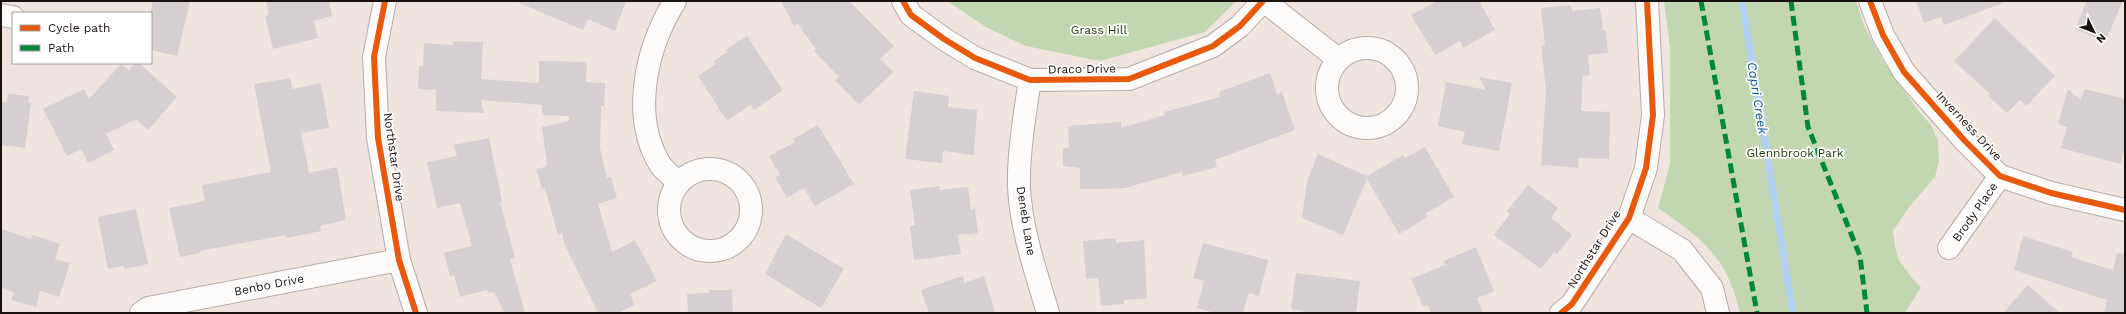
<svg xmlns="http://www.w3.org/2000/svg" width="2126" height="314" font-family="'Work Sans',sans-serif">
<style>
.green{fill:#c2d7b1}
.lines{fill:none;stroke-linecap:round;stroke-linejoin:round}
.stream{stroke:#b2d0f4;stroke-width:7}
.building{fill:#d5cfd1}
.minor-casing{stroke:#b5aba7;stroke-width:24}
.minor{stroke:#fdfbfa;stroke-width:22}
.quiet{stroke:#00873e;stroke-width:5;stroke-dasharray:10 5;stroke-linecap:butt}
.cycleway-casing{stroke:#fff;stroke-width:8}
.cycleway{stroke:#e8590c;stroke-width:6}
.labels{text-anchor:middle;stroke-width:3.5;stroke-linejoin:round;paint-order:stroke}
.park-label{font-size:12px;fill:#173906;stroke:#fff}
.street-label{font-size:12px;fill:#19120f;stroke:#fff}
.water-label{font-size:13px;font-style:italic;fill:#12528d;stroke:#fff}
</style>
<rect width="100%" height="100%" fill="#f0e4df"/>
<path class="green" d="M947,1H1236L1205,32L1100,61L1026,46L986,27Z
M1664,1H1856L1865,28L1883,61L1917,109L1931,125L1938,141L1939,161L1935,177L1910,206L1893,231L1895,247L1899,260L1912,278L1921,287L1905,313H1740C1727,257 1703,239 1658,208L1670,164V48Z"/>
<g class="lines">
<path class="stream" d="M1742,1L1793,313"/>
</g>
<path class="building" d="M153,1H190L177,56L151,50V10Z
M266,1H329L332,16L314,21L318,38L273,49L265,16L269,15Z
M515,1H626L615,31L588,19L583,30Z
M781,1H849L894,46L880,59L893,72L859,105L835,80L839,77L814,51L816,49L798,24L794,26Z
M1437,1H1479L1495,30L1463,48L1460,41L1435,55L1411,15Z
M1916,1H2003V3L1944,25L1941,17L1924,23Z
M2087,1H2123L2105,42L2075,29Z
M1571,5L1572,11L1600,8L1603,30H1606L1608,53L1588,55L1590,75L1583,76L1581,111L1610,112L1609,159L1579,158L1578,168L1541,165L1546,90L1541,45H1545L1541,8Z
M1995,18L2055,76L2026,106L2020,100L2007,113L1988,96L1990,94L1954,61Z
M747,36L783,90L754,110L750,105L727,121L698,76L716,64L714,61L728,52L726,50Z
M453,41L483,42L481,79L539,83V61L587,62L586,82L605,83L604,106H601L600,148L607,178L611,177L617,198L598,204L612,252L635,240L657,281L630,294L635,305L618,313H598L564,243L562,233L558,235L545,188L542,189L536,169L545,167V165L547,164L542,127L569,121V116L542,115V105L481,100L484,113L436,111V90L418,89L419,66H423L424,43L453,45Z
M135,63H139L177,97L148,130L136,119L106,134L114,150L88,163L81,149L67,156L43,109L84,89L89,99L121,64L129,70Z
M1270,73L1277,94L1282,92L1295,130L1215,160L1217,167L1183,176L1182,172L1125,188L1099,189H1080V168L1063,166V148H1069L1068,126L1121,122V128L1165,115L1164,112L1220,97L1219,92Z
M1479,77L1512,83L1499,151L1462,144L1465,132L1438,126L1446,82L1486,90Z
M290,78L292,89L321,83L329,128L301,133L309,173L337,167L346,220L320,226L321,231L287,238L286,235L200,251V253L180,257L169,208L205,201L202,185L271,172L254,84Z
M2068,89L2081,101L2084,89L2125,99V145L2120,164L2061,148L2067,127L2058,124Z
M914,91L949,96L948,107L977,110L974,155L943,151L942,163L905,159Z
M8,94L29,96L28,103H31L25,148L1,145V102H7Z
M818,125L854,184L815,206L804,188L787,198L775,177L780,175L769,156L795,142L793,139Z
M489,138L502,201L500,202L515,258L510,259L525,313H505L494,292L488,293L487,290L460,297L454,275L450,276L444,253L472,246L460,203L437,208L427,162L457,156L454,145Z
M1425,147L1454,197L1426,213L1428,217L1399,234L1367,179L1343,235L1302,218L1307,181L1318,154L1367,176L1403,155L1405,158Z
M1528,185L1558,208L1551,218L1572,235L1557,254L1554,252L1541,269L1494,235L1510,214L1507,211Z
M940,186L939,190L968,187L971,210L975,209L978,233L958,235L961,254L914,260L910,226L915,225L910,190Z
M136,209L148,264L124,269V266L108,269L98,217Z
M1,229L31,239L32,235L60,244L55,259L70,263L59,297L40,291L36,307L11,300L14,292L1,288Z
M786,234L844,269L821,308L765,274Z
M2023,236L2073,252L2071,257L2113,270L2117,253L2125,254V313H2104L2107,300L2014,270Z
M1116,238V243L1144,240L1147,298L1124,300V304L1101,306L1098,278L1086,279L1083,241Z
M1203,243L1268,260L1259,296L1249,293L1243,313H1215L1197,308L1204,281L1193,278Z
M1476,247L1494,291L1477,298L1483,313H1431L1427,305L1423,306L1411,279L1445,265L1444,261Z
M1296,273L1360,281L1356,313H1302L1303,311L1291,309Z
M963,276L964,283L984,276L995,313H929L921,290Z
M2028,285L2060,313H2003Z
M709,290H732L733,313H688L687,294L709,293Z"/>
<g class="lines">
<defs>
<path id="minor" d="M385,1L374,57L378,138L399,260L416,313
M675,1C646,48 630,117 661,166C666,172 674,178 679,183
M903,1L911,15L944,39L975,58L1030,80L1129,79L1213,46L1240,26L1263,1
M1264,1L1338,59
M1870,1L1883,35L1904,72L1965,141L2000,176L2051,193L2125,210
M1,15L13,17
M1327 88a40 40 0 1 1 80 0a40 40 0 1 1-80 0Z
M1030,80C1025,112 1018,155 1019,187C1021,230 1036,272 1048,313
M669 210a41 41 0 1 1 82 0a41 41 0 1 1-82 0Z
M1629,218L1682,250L1712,288L1718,313
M1949,248L2000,176
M141,313L148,308L399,260
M1561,313L1572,304L1629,218L1646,168L1653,115L1647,1"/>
</defs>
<use href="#minor" class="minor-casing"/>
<use href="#minor" class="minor"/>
<path class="quiet" d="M1701,1L1757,313
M1791,1L1808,127L1860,256L1867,313"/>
<defs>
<path id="cycleway" d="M385,1L374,57L378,138L399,260L416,313
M903,1L911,15L944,39L975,58L1030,80L1129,79L1213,46L1240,26L1263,1
M1870,1L1883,35L1904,72L1965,141L2000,176L2051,193L2125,210
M1561,313L1572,304L1629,218L1646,168L1653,115L1647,1"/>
</defs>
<use href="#cycleway" class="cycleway-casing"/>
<use href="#cycleway" class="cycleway"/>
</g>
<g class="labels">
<g class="park-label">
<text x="1099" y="34">Grass Hill</text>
<text x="1795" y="157">Glennbrook Park</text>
</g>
<g class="street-label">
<text transform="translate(1082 69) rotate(-1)" y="4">Draco Drive</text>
<text transform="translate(1969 126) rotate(47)" y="4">Inverness Drive</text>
<text transform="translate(394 157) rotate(82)" y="4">Northstar Drive</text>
<text transform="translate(1975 212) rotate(-55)" y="4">Brody Place</text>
<text transform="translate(1026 221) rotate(81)" y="4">Deneb Lane</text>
<text transform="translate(1594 249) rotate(-58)" y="4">Northstar Drive</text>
<text transform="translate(269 285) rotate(-11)" y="4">Benbo Drive</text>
</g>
<g class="water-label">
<text transform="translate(1758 98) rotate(81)" y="5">Capri Creek</text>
</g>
</g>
<rect width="2126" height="314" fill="none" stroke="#19120f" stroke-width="4"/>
<rect x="12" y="12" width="140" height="52" fill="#ffffff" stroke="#a3a09f"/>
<rect x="20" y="25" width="20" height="6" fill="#e8590c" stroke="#a3a09f"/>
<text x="48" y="32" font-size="12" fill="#19120f">Cycle path</text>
<rect x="20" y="45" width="20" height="6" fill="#00873e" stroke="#a3a09f"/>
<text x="48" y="52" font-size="12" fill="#19120f">Path</text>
<g transform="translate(2094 32) rotate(133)" stroke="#ffffff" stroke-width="3" paint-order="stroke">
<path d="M0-3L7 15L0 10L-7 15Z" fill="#19120f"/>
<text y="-6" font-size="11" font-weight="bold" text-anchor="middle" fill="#19120f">N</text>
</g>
</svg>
